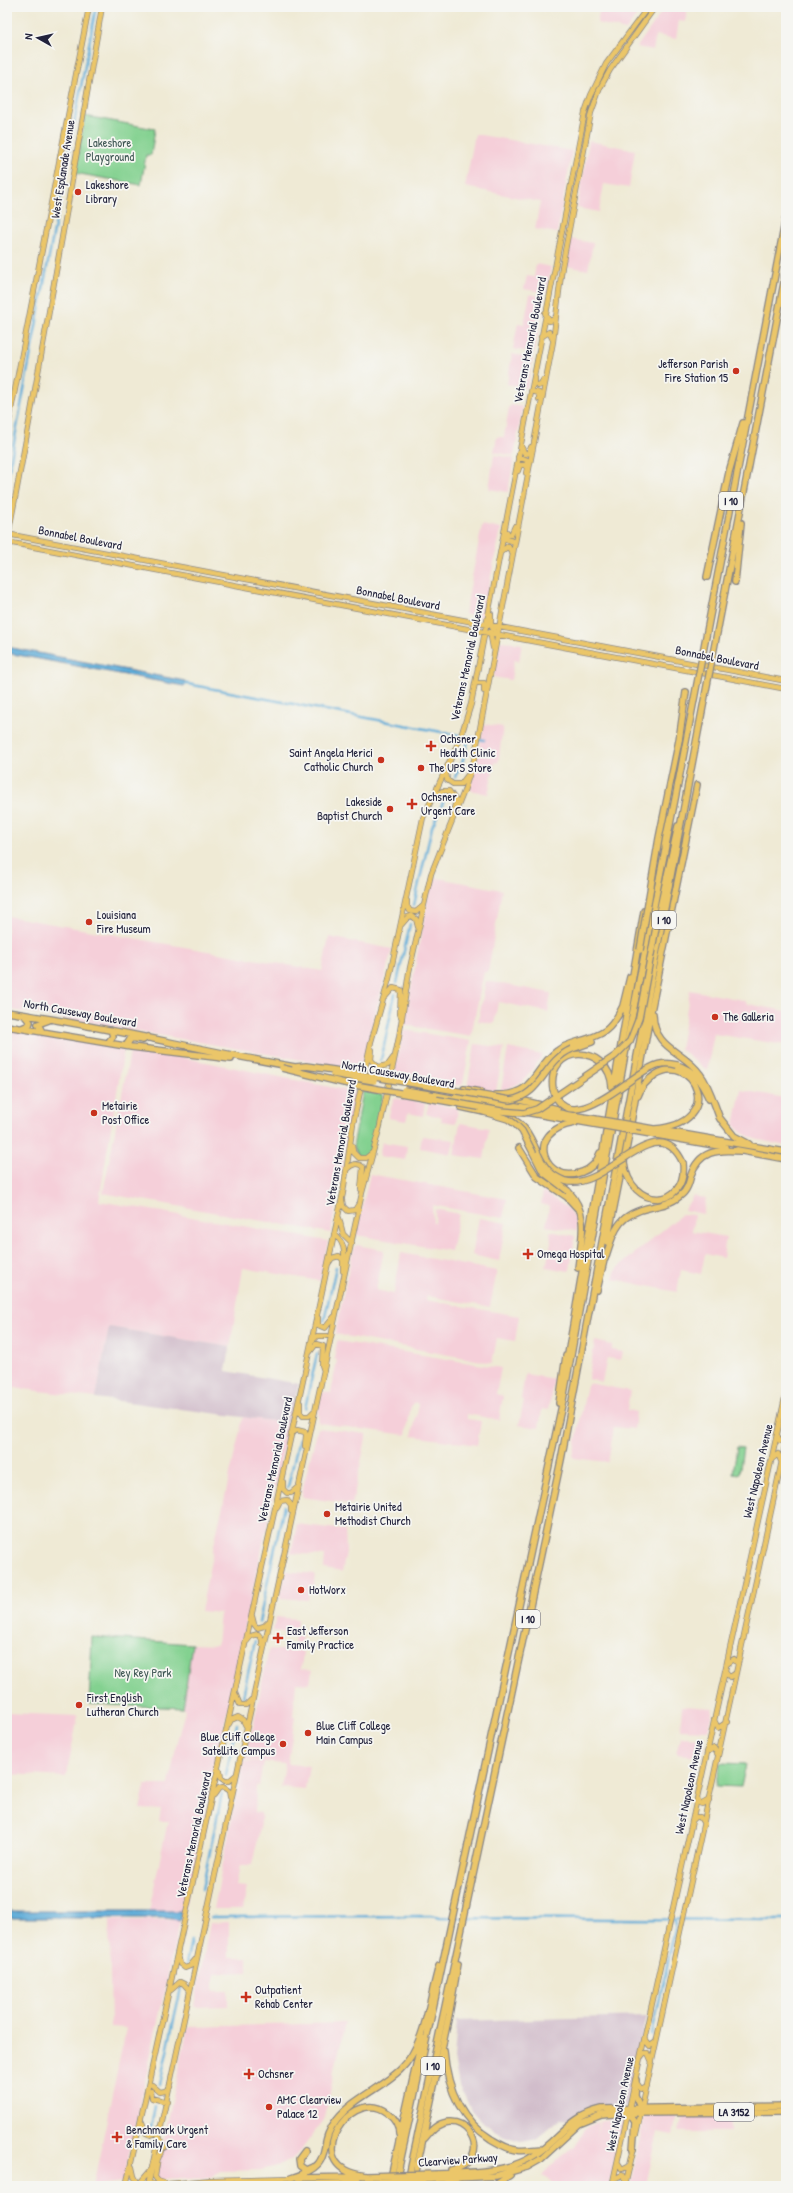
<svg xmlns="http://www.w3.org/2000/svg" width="793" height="2193" font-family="'Patrick Hand',sans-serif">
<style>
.built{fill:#f5cfd9}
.industrial{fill:#d1bdcb}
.green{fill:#83d190;stroke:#527a66}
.water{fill:#5facd8;stroke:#40678a}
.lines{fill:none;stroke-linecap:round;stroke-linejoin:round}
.canal{stroke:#5facd8;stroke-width:2.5}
.major-casing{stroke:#888688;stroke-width:6}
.highway-casing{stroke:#888688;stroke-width:8}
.major{stroke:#ebc669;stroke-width:4.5}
.highway{stroke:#ebc669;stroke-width:5.5}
.highway-bridge-casing{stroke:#888688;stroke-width:8;stroke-linecap:butt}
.highway-bridge{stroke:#ebc669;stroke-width:5.5}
.poi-dot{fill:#c8321e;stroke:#f6f6f2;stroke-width:1.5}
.labels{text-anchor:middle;stroke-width:3.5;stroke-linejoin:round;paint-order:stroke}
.shield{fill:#f6f6f2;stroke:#626272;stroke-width:1}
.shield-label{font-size:11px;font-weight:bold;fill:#22223b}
.park-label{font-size:12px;fill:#3f5754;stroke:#f6f6f2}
.street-label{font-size:12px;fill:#22223b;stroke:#f6f6f2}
.poi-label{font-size:12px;fill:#22223b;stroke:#f6f6f2;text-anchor:start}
</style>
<rect width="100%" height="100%" fill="#f6f6f2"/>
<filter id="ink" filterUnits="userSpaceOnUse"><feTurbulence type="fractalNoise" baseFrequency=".025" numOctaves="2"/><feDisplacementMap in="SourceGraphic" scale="8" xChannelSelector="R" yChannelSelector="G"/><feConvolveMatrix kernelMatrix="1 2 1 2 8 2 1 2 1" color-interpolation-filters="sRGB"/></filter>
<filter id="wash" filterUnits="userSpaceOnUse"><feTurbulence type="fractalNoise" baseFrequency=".012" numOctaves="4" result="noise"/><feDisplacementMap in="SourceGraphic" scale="16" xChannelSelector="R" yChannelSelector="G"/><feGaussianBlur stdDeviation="0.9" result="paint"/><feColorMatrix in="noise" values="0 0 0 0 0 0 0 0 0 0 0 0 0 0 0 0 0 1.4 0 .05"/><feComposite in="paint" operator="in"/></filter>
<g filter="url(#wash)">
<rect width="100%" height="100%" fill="#efead5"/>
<path class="built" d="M600,7H643L626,30L597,23Z
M665,7H688L685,22L679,21L676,39L656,35L653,50L637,47Z
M475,134L572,151L557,233L535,229L540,202L465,187Z
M589,141L635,150L629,188L604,184L599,212L577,208Z
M570,239L593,243L588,270L566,266Z
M536,264L551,267L547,293L524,289L527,276L534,277Z
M530,294L545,297L534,353L513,349L518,323L524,324Z
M512,354L533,358L527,388L507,384Z
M511,405L523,407L514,456L494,452L497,437H504L509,407Z
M494,455L514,458L508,492L489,489Z
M482,525L501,529L482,618L465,614Z
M502,641L522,644L519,661L514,660L511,680L493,677L500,642Z
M484,724L503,727L498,763L495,762L488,794L470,790Z
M432,877L502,890L488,972H484L471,1036L404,1025Z
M7,916L322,971L329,937L392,949L361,1070L7,1009Z
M486,981L551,993L548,1012L498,1002L494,1024L478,1021Z
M690,990L743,1000L748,1004L786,1011V1045L714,1034L707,1070L680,1049Z
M7,1028L124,1049L99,1201L328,1241L320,1281L243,1268L230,1347L109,1327L96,1398L7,1387Z
M404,1030L471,1041L463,1084L459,1086L396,1073L395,1068Z
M475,1044L504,1048L496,1091L467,1088Z
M131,1047L355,1092L331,1233L103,1193Z
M508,1048L543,1055L523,1082L503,1090H501Z
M741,1090L786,1098V1146L755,1139L742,1133L734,1125Z
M394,1098L425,1103L423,1116L408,1113L406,1121L388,1118Z
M429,1103L458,1108L456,1123L441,1121L442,1117L426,1114Z
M460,1123L489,1128L484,1159L454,1155Z
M422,1136L454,1140L451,1154L420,1148Z
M382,1142L407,1146L405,1160L379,1156Z
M370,1174L507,1199L503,1218L432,1205L433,1222H435V1209L459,1214L451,1251L356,1235Z
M543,1191L570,1210L576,1221L577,1231L546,1226L549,1206L541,1204Z
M693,1196L706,1198L703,1214L684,1210Z
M682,1214L694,1215L692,1231L726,1237L723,1258L705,1254L701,1274L681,1270L677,1292L613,1279L615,1272L622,1264Z
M479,1218L506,1223L499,1261L472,1255Z
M550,1231L575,1236L570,1270L568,1271L546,1267L551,1242Z
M356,1245L384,1250L376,1290L394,1294L401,1253L497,1271L490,1307L427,1296L426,1300L519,1316L515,1341L497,1338L492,1363L335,1334L352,1254Z
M337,1341L501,1368L496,1394L503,1396L499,1420L467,1414V1419L481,1421L477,1445L412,1436L419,1405L415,1402L411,1405L406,1435L319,1423L318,1412L322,1392L331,1393L337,1360L334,1359Z
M595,1341L612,1345V1350L623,1352L621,1360L607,1358L602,1382L588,1379Z
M525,1374L554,1379L548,1410L542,1409L539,1428L519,1425L524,1400L521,1399Z
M589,1383L630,1391L627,1410L636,1412L634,1429L614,1427L608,1462L574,1458L573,1456L587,1385Z
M243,1417L289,1423L184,1911H149L168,1821H159L161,1810L140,1809L145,1785H169L177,1741L185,1711L183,1708L192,1644L217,1645L220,1613L201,1611L214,1545Z
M318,1428L367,1434L352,1504L302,1497V1491Z
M297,1524L345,1530L346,1552L342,1572L324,1569L325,1556L291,1553Z
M286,1571L315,1574L313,1588H309L308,1600L280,1598Z
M276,1617L297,1619L296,1634L302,1635L300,1651L303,1652L301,1669L312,1670L310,1684L296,1683L293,1717H295L288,1764L309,1766L305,1789L281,1787L285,1764L263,1762L259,1786H256L255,1812L261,1813V1824L252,1865H240L236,1886L247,1887L243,1909H214L243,1761L262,1762L243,1759L253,1727L269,1649L294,1651L295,1633L273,1631Z
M682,1706L713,1708L708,1731L680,1730Z
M7,1713L78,1716L66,1777L7,1774Z
M680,1737L705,1738L702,1756L676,1754Z
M109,1920H180L123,2182L93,2186L126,2028L111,2027Z
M229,1922V1957H247V1972L214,1973V1991H228V2006L194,2007L210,1923Z
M345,2023L324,2120L301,2150L291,2159L277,2166L261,2170L220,2171L211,2178L160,2180L156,2176L188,2027Z
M677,2115L673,2135L658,2132L646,2186L630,2185L644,2118L648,2116Z
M683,2115H730V2132H679Z
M613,2118L622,2120L623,2123L610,2186H554L543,2175L561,2156L575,2147L585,2127L599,2122L595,2140L600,2122Z"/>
<path class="industrial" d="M109,1327L230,1347L226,1371L299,1384L289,1423L96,1398Z
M647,2016L628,2106L592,2109L569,2120L560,2119L537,2138L520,2141L501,2135L483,2122L471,2109L459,2085L454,2059L457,2021Z"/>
<path class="green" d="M85,116L155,129L151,155H146L141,185L75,173Z
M363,1091L383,1095L372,1149L365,1157L358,1156L353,1147Z
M737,1447L743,1448L739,1474L733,1473Z
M92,1637L192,1644L183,1708L89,1704Z
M721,1763L746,1764L741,1787L716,1786Z"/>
<path class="water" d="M7,647L185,681L184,686L7,653Z
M7,1911H181L180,1920L165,1918H7Z"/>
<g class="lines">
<path class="canal" d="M7,480L96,7
M182,683L484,740
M455,777L462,763L469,737
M414,905L432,827L445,798
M397,983L410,924
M381,1060L395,994
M324,1321L336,1267
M305,1408L317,1354
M288,1487L299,1439
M259,1622L284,1506
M243,1697L255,1641
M226,1775L237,1724
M202,1889L222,1794
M211,1917L432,1916L439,1918L786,1920
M186,1964L191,1940
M652,2035L676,1924L674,1920
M160,2084L181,1987
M151,2128L155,2105
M619,2186V2183"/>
</g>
</g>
<g filter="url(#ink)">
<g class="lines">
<defs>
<path id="major" d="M545,313L549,321L553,320L556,316
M541,337L549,332L553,340
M535,378V384L538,386L541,385L543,380
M531,391L539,393V399
M7,431L89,7
M521,446L525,454L529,453L531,447
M518,457L527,460V467
M518,471L520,465H525L527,468L526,473
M506,532V539L515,542
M507,532L508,535H511L515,526
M7,534L786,681
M7,541C41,364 71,185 102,7
M7,542L786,689
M501,552L508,546L512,553
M491,614V626L497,634
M490,632L493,648
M475,683H484V691
M446,772L447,780L453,784H461L467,776
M435,796L442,791H449L456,801L454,808
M407,901V906L410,911L416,912L423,906
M401,925L408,917L412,916L416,919L418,927
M385,997L393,988L401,990L400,1014L402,1019
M372,1050L371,1060L378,1067L388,1065L393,1058
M352,1145L353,1152L359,1158H366L372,1153
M347,1169C352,1164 357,1162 363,1167L361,1189
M342,1200L343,1206L348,1211L355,1210L358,1205
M339,1218L343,1234L352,1243
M334,1234C344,1242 345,1250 344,1262
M328,1264L332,1258L339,1256L343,1260V1271
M318,1318V1325L325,1328L334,1317
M311,1342L317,1336H327
M310,1352L316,1344L323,1346L322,1365L324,1371
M300,1403V1412L303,1416H309L314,1411
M291,1434L297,1430L305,1432L306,1435L305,1446
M777,1435L780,1441L786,1439
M772,1459L778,1454L781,1461
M283,1482V1489L287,1493H291L298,1487
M277,1507L280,1501L287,1500L291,1505V1511
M252,1616L254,1624L257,1628L264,1626L268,1622
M247,1641L251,1636L258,1634L262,1639V1644
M727,1664L734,1659L738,1664
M725,1671L730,1677L736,1673
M235,1693L240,1705H246L251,1700
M714,1720L718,1728L727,1722
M229,1724L231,1720L238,1717L243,1720L246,1726
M707,1752L714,1748L718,1755
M220,1771L221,1778L225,1781H229L236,1775
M214,1795L219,1788L223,1787L229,1791L230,1797
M697,1798L699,1803L702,1804L709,1800
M692,1821L696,1817H700L704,1824
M178,1955L180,1964L185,1968L190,1966L195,1960
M171,1990L180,1982L184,1984L190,1991
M645,2040L650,2046L656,2042
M641,2057L644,2053H648L652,2062
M636,2082L641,2089L647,2086
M152,2085L160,2092L165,2091L170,2087
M151,2091L152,2098L168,2102
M142,2122L146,2133L151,2135L156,2133L160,2127
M636,2135L786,1442
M158,2157L155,2177L158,2181L164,2183
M158,2159L162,2149L165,2147L161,2143L160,2138
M618,2163L622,2169L630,2165
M132,2167L134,2176L139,2186
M614,2179L622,2175L626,2182
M139,2184L151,2170
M112,2186L168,2184L210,2180L291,2178
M126,2186L301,1390L343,1193L353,1124L371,1042L389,979L423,818L460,739L471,704L585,112L591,95L606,64L648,7
M148,2186L362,1193L380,1126L399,1037L409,972L431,874L464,791L474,760L553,342L562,267L591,113L600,88L610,70L655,7
M217,2186L225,2182
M612,2186L786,1393
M625,2186L634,2147"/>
<path id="highway" d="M707,577L729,472L743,423
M735,582L741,523
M715,589L786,217
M725,591L786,272
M679,740L686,692
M659,848L670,817
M658,917L678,826
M622,1010L630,977
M7,1012C104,1026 199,1050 295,1067
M653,1014C654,1050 683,1050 700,1074C710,1087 714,1104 720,1119
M7,1026L131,1047L231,1059
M22,1028L29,1025L30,1022L24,1015
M42,1032L38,1024L49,1020
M108,1043L113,1036L111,1030
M126,1046L131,1038L143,1040L148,1037
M572,1049L592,1042
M677,1065C694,1070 702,1083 709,1099
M464,1089L480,1092
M553,1089C546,1044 609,1042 612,1087
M435,1095L515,1110
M496,1095C536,1096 532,1070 557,1051C563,1046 570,1044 577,1042C603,1035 611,1031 623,1006
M457,1096L595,1119
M638,1096C641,1087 647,1080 655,1075C693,1050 728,1123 655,1129
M512,1098L557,1109
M461,1107L484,1112
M525,1112L594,1124
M498,1114C522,1118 529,1133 538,1154
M719,1117L734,1136L749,1144
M575,1123C521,1131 546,1187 582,1172C591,1169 597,1162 600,1153
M642,1127L786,1152
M634,1131L725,1147
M519,1148L537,1177L567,1197L578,1209
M737,1150L786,1159
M683,1163C688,1210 630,1211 624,1162L649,1021L697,785
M568,1191C590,1213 581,1241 578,1268
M607,1242L623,1162
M605,1259C615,1228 618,1214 652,1207C662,1205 672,1203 680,1196C687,1191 689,1183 691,1175C699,1151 717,1149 740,1151
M597,1290L605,1256
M567,1360L644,911
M559,1403L566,1356
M444,2051C447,2086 459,2119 491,2139C498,2143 507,2149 516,2150C525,2152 534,2149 543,2149
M636,2080L635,2096L641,2109
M628,2111L635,2122L633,2149
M425,2138C457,2092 503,2158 451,2170
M305,2151L299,2159L300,2166L306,2170L313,2167
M437,2174C470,2172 506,2174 535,2155C560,2138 570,2116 602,2109L786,2106
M366,2176C359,2175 352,2174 345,2170C309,2149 356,2087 388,2113C395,2118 399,2125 399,2134
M291,2178C339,2164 314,2147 337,2119C354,2098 381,2088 400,2070C426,2045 429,1999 439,1966
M298,2178L358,2177
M436,2179L496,2176L527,2167L541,2159L579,2124L601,2115L628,2113L786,2112
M447,2181L462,2186
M267,2186L364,2182
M389,2186L422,2038
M395,2186L563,1400L629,1032L678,784
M407,2186L561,1460L688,785
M413,2186L449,2015L458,1964
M494,2186L510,2175"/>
</defs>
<use href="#major" class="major-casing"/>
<use href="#highway" class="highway-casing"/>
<use href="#major" class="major"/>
<use href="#highway" class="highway"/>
<defs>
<path id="highway-bridge" d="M678,784L715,589
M688,785L725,591
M640,950L659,838L679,740
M295,1067L306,1066L334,1070L510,1100C543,1095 543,1061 572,1049
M282,1068L344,1083L501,1111L524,1113L537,1109L615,1056L630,1041L639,1018L658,917
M333,1074L374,1081
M553,1089C567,1141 629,1076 652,1067C659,1063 669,1063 677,1065
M404,1090L435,1095
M481,1111L508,1119L515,1124L522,1131L543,1172L568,1191
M595,1119L642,1127
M594,1124L634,1131
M538,1154C544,1167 551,1176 565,1181C606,1193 657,1105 683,1163
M366,2176L437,2174
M364,2182L436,2179"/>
</defs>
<use href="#highway-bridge" class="highway-bridge-casing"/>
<use href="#highway-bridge" class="highway-bridge"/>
</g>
</g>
<g class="poi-dot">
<circle cx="78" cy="192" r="4"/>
<circle cx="736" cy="371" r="4"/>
<path d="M429 740h4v4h4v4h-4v4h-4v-4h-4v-4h4z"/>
<circle cx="381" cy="760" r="4"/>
<circle cx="421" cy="768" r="4"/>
<path d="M410 798h4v4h4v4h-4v4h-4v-4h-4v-4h4z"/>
<circle cx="390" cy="809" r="4"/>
<circle cx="89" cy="922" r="4"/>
<circle cx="715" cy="1017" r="4"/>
<circle cx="94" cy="1113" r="4"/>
<path d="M526 1248h4v4h4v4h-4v4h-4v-4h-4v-4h4z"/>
<circle cx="327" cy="1514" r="4"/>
<circle cx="301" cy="1590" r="4"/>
<path d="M276 1632h4v4h4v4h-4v4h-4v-4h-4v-4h4z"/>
<circle cx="79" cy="1705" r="4"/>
<circle cx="308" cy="1733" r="4"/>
<circle cx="283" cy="1744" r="4"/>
<path d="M244 1991h4v4h4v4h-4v4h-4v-4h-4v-4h4z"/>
<path d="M247 2068h4v4h4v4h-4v4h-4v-4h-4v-4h4z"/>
<circle cx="269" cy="2107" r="4"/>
<path d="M115 2131h4v4h4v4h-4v4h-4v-4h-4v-4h4z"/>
</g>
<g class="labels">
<g class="shield">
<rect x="719" y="492" width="24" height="18" rx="3"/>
<rect x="652" y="911" width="24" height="18" rx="3"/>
<rect x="516" y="1610" width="24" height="18" rx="3"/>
<rect x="421" y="2057" width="24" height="18" rx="3"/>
<rect x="714" y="2103" width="40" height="18" rx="3"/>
</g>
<g class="shield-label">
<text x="731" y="505">I 10</text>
<text x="664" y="924">I 10</text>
<text x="528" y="1623">I 10</text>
<text x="433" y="2070">I 10</text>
<text x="734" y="2116">LA 3152</text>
</g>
<g class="park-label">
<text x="110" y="147">Lakeshore<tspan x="110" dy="14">Playground</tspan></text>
<text x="143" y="1677">Ney Rey Park</text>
</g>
<g class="street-label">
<text transform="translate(63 169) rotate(-81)" y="4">West Esplanade Avenue</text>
<text transform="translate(530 340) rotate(-79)" y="4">Veterans Memorial Boulevard</text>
<text transform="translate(80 538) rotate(11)" y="4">Bonnabel Boulevard</text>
<text transform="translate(398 598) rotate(11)" y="4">Bonnabel Boulevard</text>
<text transform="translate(468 658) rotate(-78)" y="4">Veterans Memorial Boulevard</text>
<text transform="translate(717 658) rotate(11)" y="4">Bonnabel Boulevard</text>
<text transform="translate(80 1013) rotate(10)" y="4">North Causeway Boulevard</text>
<text transform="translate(398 1074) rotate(10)" y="4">North Causeway Boulevard</text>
<text transform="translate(341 1143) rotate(-80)" y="4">Veterans Memorial Boulevard</text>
<text transform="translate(275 1460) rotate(-78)" y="4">Veterans Memorial Boulevard</text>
<text transform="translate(758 1471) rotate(-77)" y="4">West Napoleon Avenue</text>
<text transform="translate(689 1787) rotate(-78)" y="4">West Napoleon Avenue</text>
<text transform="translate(194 1835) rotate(-78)" y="4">Veterans Memorial Boulevard</text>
<text transform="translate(620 2104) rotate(-78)" y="4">West Napoleon Avenue</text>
<text transform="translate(458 2160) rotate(-4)" y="4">Clearview Parkway</text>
</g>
<g class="poi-label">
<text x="86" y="189">Lakeshore<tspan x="86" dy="14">Library</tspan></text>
<text x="728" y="368" text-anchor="end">Jefferson Parish<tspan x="728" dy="14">Fire Station 15</tspan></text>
<text x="440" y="743">Ochsner<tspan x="440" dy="14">Health Clinic</tspan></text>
<text x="373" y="757" text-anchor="end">Saint Angela Merici<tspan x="373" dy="14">Catholic Church</tspan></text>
<text x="429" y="772">The UPS Store</text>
<text x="421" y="801">Ochsner<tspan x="421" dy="14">Urgent Care</tspan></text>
<text x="382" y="806" text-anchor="end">Lakeside<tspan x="382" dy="14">Baptist Church</tspan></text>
<text x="97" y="919">Louisiana<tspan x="97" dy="14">Fire Museum</tspan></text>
<text x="723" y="1021">The Galleria</text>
<text x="102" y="1110">Metairie<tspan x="102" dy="14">Post Office</tspan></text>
<text x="537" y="1258">Omega Hospital</text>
<text x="335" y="1511">Metairie United<tspan x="335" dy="14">Methodist Church</tspan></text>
<text x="309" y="1594">HotWorx</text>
<text x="287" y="1635">East Jefferson<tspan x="287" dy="14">Family Practice</tspan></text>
<text x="87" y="1702">First English<tspan x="87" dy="14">Lutheran Church</tspan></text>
<text x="316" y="1730">Blue Cliff College<tspan x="316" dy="14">Main Campus</tspan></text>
<text x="275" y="1741" text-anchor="end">Blue Cliff College<tspan x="275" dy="14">Satellite Campus</tspan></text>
<text x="255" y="1994">Outpatient<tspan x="255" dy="14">Rehab Center</tspan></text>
<text x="258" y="2078">Ochsner</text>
<text x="277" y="2104">AMC Clearview<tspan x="277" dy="14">Palace 12</tspan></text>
<text x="126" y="2134">Benchmark Urgent<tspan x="126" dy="14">&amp; Family Care</tspan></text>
</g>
</g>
<rect width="793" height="2193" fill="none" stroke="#f6f6f2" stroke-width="24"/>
<g transform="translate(38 38) rotate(278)" stroke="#f6f6f2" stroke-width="3" paint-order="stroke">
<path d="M0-3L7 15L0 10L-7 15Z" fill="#22223b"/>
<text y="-6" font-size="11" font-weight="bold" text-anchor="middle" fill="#22223b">N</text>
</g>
</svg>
